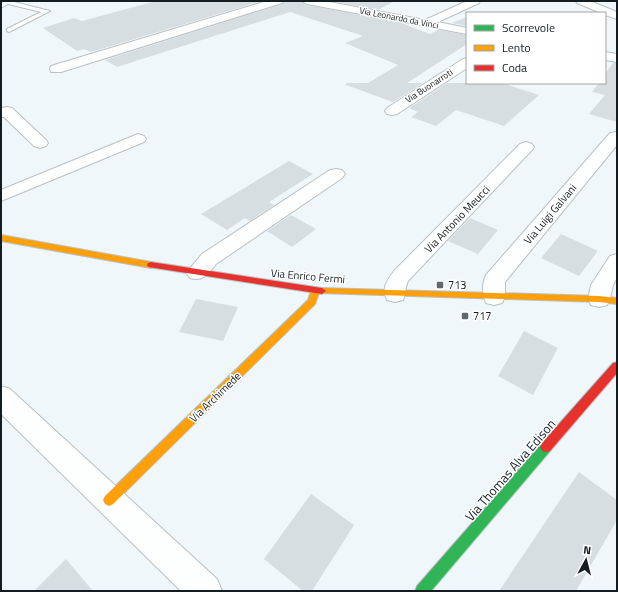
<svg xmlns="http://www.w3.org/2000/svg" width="618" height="592" font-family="'Titillium Web',sans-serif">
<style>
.building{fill:#d6dee2}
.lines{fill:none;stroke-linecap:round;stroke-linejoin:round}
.lane-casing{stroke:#b9c1c5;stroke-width:2}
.street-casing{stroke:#b9c1c5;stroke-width:2}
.fast-casing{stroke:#b9c1c5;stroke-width:2}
.slow-casing{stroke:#b9c1c5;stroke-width:2}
.jam-casing{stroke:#b9c1c5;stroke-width:2}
.lane{fill:#fdfefe;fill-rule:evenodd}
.street{fill:#fdfefe;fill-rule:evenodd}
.fast{fill:#30b455;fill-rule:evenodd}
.slow{fill:#ff9f0a;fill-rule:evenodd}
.jam{fill:#e5322d;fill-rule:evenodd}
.poi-dot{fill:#60696d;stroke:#fff;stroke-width:1.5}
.labels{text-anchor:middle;stroke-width:3;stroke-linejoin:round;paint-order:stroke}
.far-street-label{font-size:9px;fill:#131d21;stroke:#fff}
.street-label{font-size:11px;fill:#131d21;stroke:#fff}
.poi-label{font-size:11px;fill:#131d21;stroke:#fff;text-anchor:start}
.near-street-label{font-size:13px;fill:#131d21;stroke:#fff}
</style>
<rect width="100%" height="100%" fill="#f0f7fa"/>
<path class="building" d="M156,1H262L91,52L84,49L77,51L43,28L74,18L82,21Z
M284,1H301L307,5L402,23L430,34L438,30L467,35V44L407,83H423L393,102L346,85V83H368L398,65L345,43L363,36L290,12L117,67L105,60L282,4Z
M332,1H395L378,10Z
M467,17V26L452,23Z
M613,63H617V122L589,114L605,95L592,92L599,83H605V74Z
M447,83H502L539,95L504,126L456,110L436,126L411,117L418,112L409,108Z
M289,161L313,174L269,202L274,205L250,221L245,218L227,230L201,214Z
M291,215L316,229L292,247L267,231Z
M470,218L498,230L478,254L448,241Z
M561,234L598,251L579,276L541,258Z
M196,299L238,307L223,341L179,332Z
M524,331L558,348L533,395L498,376Z
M579,472L617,500V520L576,591H499Z
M311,494L354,525L312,591H303L264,559Z
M66,559L93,591H34Z"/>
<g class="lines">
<defs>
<path id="lane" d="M4,1H10L50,11L9,32L7,31V29L41,12L4,3Z"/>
<path id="street" d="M1,1H13L1,8Z
M267,1H283L282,3L61,72H51L50,69L51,66Z
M302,1H324L425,20L467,1H480L479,3L438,22L467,28V34L307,4Z
M576,1H590L617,12V19L605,15V13H601L577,3Z
M605,52L617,54V62L605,60Z
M467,58V68L397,114L392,115L387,114L385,111L387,108L463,59Z
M7,107L12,108L46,140L48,143L46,146L40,148L34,146L4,117H1V108Z
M617,132V145L505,282V297L502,303L494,305L486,303C482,294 482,283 486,275L610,133Z
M138,134L144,136L146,139L144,142L1,201V190Z
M526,142L532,144L534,147L532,150L408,281C405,287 406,293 403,300L395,302L387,300C381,288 387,281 394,271L520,144Z
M336,169L342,170L345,174L342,178L216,264C208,274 203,282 190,278L186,273L202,254L330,170Z
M617,254V278L613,285L610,299L607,305L599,307L591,305L588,299L591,285L610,256Z
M1,386L10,389L217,579L222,591H181L1,414Z"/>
<path id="fast" d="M546,442L550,443L552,447L550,451L431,591H415L417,586L542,443Z"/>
<path id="slow" d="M1,235L151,262L155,265L151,268L1,241Z
M315,288L318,289L322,288L599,296L617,298V304L599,302L319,293L315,304L113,504L109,506L105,504L103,500L105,496L308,300L311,291Z"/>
<path id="jam" d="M151,262L322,288L326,291L322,294L148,267L147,265L148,263Z
M617,362V373L550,451L546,452L542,451L540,447L542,443L613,363Z"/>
</defs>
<use href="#lane" class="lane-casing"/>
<use href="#street" class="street-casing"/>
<use href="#fast" class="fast-casing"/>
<use href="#slow" class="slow-casing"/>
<use href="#jam" class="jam-casing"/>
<use href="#lane" class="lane"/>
<use href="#street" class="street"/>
<use href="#fast" class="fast"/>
<use href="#slow" class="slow"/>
<use href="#jam" class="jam"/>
</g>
<g class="poi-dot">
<rect x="436" y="281" width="8" height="8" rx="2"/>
<rect x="461" y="312" width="8" height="8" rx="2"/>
</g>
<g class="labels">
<g class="far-street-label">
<text transform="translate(399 18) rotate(11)" y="3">Via Leonardo da Vinci</text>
<text transform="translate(429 86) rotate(-33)" y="3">Via Buonarroti</text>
</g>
<g class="street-label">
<text transform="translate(550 214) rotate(-50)" y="4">Via Luigi Galvani</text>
<text transform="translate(457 219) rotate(-46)" y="4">Via Antonio Meucci</text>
<text transform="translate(308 276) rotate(5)" y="4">Via Enrico Fermi</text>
<text transform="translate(215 397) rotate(-44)" y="4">Via Archimede</text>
</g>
<g class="poi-label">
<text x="448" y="289">713</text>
<text x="473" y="320">717</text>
</g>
<g class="near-street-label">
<text transform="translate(510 470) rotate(-49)" y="5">Via Thomas Alva Edison</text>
</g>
</g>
<rect width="618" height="592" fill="none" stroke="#131d21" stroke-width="4"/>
<rect x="466" y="12" width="140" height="72" fill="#ffffff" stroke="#a1a5a6"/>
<rect x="474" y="25" width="20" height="6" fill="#30b455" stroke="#a1a5a6"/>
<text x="502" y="32" font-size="12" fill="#131d21">Scorrevole</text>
<rect x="474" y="45" width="20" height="6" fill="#ff9f0a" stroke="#a1a5a6"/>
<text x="502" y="52" font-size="12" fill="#131d21">Lento</text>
<rect x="474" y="65" width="20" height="6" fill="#e5322d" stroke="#a1a5a6"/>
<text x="502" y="72" font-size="12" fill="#131d21">Coda</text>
<g transform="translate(586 560) rotate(7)" stroke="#ffffff" stroke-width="3" paint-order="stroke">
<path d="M0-3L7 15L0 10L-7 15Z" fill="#131d21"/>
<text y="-6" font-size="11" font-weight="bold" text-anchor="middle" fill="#131d21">N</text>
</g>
</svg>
